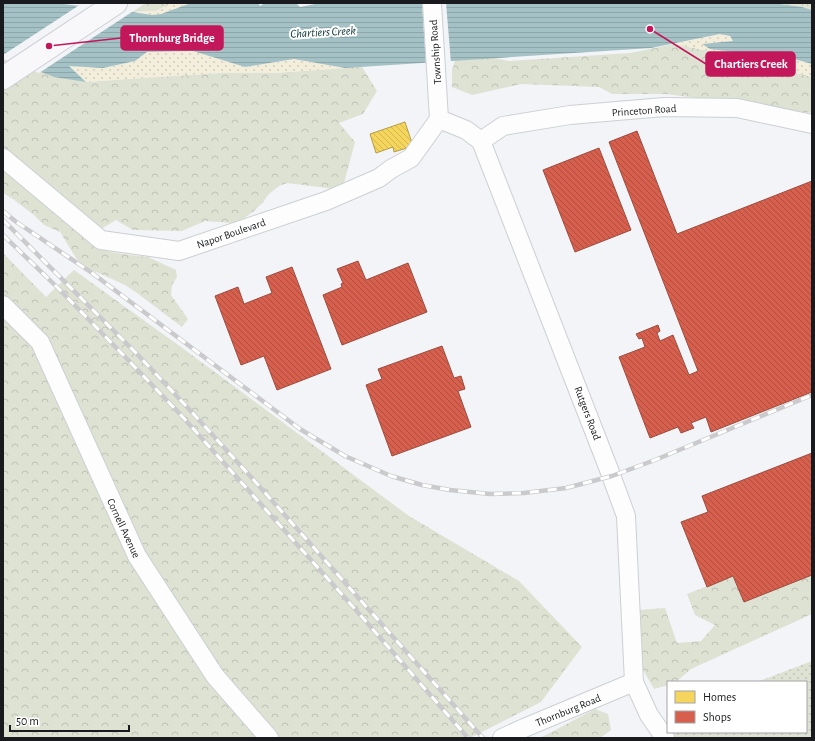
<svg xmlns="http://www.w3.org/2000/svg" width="815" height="741" font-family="'Alegreya Sans',sans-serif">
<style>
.grass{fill:url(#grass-dots)}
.forest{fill:url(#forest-crowns)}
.sand{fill:url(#sand-dots)}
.water{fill:url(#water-rules)}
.pier{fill:#f2f4f8}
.homes{fill:url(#homes-back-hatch);stroke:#b39d49}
.shops{fill:url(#shops-back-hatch);stroke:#9d4b3f}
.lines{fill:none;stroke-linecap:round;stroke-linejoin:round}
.minor-casing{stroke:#cdcfd2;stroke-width:20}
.secondary-casing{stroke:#cdcfd2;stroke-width:24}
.minor{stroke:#fdfdfe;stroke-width:18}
.secondary{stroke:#f8f8fb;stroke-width:22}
.rail-casing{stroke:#cacacc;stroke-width:4.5}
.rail{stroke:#fff;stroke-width:3;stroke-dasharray:9;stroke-linecap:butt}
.labels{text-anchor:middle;stroke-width:4;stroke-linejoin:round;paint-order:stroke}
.street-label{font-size:11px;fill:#181a1d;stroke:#fff}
.water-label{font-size:12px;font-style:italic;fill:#083235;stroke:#fff}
.leader{fill:none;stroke:#c2185b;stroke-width:1.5}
.callout-dot{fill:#c2185b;stroke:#fff;stroke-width:1.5}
.callout{fill:#c2185b;stroke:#c2185b;stroke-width:1.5}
.callout-label{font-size:12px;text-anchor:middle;font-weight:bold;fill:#fff}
</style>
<defs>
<pattern id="grass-dots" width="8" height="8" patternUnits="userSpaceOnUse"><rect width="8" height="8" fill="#dee2d3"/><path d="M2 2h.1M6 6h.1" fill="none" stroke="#bec1b5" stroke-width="1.8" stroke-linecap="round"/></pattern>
<pattern id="forest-crowns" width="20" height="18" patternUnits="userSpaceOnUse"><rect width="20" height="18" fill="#dee2d3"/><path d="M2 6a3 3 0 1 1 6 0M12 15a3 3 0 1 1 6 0" fill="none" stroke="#bec1b5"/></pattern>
<pattern id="sand-dots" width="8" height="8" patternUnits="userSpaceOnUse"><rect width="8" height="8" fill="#f3eedb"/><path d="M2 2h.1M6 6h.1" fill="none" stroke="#d0ccbc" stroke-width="1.8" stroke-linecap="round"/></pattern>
<pattern id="water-rules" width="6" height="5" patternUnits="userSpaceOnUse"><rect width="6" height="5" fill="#a4c2c5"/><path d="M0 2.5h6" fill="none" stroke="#8ca6a9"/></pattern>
<pattern id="homes-back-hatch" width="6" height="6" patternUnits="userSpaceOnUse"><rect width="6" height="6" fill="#f6d55c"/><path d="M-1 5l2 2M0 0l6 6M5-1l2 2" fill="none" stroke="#d2b650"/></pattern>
<pattern id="shops-back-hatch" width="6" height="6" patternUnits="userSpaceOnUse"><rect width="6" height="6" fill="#d6604d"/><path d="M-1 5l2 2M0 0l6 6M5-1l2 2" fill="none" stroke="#ad4e3f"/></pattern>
</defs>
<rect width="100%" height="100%" fill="#f2f4f8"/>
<path class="grass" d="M812,661V738H674L669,732H806V682H757Z"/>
<path class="forest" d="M146,3H173L168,5L156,11L132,12Z
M773,3H812V10L802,7Z
M674,44L728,55L812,77V113L666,94H612L599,87L521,84L472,95L452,87V70L458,51L509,61L630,53Z
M3,57L86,82L141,78L221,73H273L362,67L377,91L363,114L339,123L355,142L344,183L335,189L287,183L279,186L269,194L263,202L254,211L243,219L233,223L205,221L182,231L133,230L116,220L101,229L100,247L111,252L130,255L148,257L176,270L177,277L172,285L171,295L188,319L182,327L137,293L125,285L101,274L81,266L60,232L44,225L34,215L13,199L3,193Z
M3,253L46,297L74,270L181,347L409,516L519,581L582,647L541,702L470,738H3Z
M812,575V614L691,669L676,682H668V685L654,689L643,670L638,610L665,608L677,643L701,641L715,625L695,615L687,594L733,576L744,602Z
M595,709L608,714L611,730L600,738H540Z"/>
<path class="sand" d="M173,3H191L161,14L152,15L132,12L156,11L168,5Z
M720,34L730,36L733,41L703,44L798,60L812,64V77L728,55L673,44Z
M193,51L245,67L294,59L345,68L273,73H221L141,78L86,82L68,66L103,68L135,61L147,52Z"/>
<path class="water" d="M3,3H55L132,12L152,15L161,14L191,3H258L260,6L265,3H296L300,7L320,3H773L802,7L812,10V64L798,60L710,49L702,44L733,41L730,36L720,34L651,48L345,68L294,59L245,67L193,51L147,52L135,61L103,68L69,66L86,82L54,77L3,57Z"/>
<path class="pier" d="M422,3H446L451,63L426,65Z
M81,4L135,10L39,73L3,59V55Z"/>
<path class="homes" d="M405,122L413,146L394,152L393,147L376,153L370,134Z"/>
<path class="shops" d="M637,131L677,234L812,181V392L711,432L706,417L691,423L694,428L681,433L678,427L650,438L619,357L645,347L642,338L639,339L636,334L658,325L660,331L657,333L660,341L673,335L689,375L698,371L609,142Z
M599,148L631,230L575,252L543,170Z
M358,261L366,280L408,263L427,312L342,345L323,295L342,287L341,284L343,283L337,269Z
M292,267L331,369L277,390L264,356L241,365L215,296L238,287L244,304L272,293L266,277Z
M442,346L454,378L461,376L465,389L458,391L471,427L392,456L366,385L382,379L378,369Z
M812,453V575L744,602L733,576L707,587L681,522L708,512L702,496Z"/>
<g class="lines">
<defs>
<path id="minor" d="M439,119L466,130L481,141L608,467L626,516L634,682L649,715L665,738
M481,141L503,126L570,115L664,107L737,108L812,124
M3,158L101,240L179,251L326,201L379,178L391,169L411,158L439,119L432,3
M3,305L40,342L137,556L215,676L269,738
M502,738L524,728L634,682"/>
<path id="secondary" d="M3,78L116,3"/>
</defs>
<use href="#minor" class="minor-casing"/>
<use href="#secondary" class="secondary-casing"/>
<use href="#minor" class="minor"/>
<use href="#secondary" class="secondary"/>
<defs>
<path id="rail" d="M3,211L15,221L92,273L300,429L345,456L391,476L422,485L450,490L490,494L524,493L566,488L612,476L655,460L812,395
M3,220L137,354L188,408L251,477L483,738
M3,235L58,288L130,362L180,414L355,609L468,738"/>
</defs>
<use href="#rail" class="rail-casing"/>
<use href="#rail" class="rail"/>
</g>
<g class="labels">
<g class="street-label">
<text transform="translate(435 52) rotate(-94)" y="4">Township Road</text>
<text transform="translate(644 110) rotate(-4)" y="4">Princeton Road</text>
<text transform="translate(231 233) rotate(-19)" y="4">Napor Boulevard</text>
<text transform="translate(588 413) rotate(69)" y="4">Rutgers Road</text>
<text transform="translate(124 528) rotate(65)" y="4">Cornell Avenue</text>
<text transform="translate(568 710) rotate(-22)" y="4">Thornburg Road</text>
</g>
<g class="water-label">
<text transform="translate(323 32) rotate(-3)" y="4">Chartiers Creek</text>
</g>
</g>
<path class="leader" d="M49 46L121 38M650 29L706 64"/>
<g class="callout-dot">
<circle cx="49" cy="46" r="4"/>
<circle cx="650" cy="29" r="4"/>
</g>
<g class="callout">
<rect x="121" y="26" width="102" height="24" rx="4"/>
<rect x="706" y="52" width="89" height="24" rx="4"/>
</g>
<g class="callout-label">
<text x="172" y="42">Thornburg Bridge</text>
<text x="751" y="68">Chartiers Creek</text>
</g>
<rect width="815" height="741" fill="none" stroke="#181a1d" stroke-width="8"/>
<rect x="667" y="681" width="140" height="52" fill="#ffffff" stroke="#a3a3a5"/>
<rect x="675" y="691" width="20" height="12" fill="#f6d55c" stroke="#a3a3a5"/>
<text x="703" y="701" font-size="12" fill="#181a1d">Homes</text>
<rect x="675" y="711" width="20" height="12" fill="#d6604d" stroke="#a3a3a5"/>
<text x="703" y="721" font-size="12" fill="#181a1d">Shops</text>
<path d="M10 725v6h119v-6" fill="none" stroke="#181a1d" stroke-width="2"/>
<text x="16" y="725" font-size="12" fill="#181a1d" stroke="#ffffff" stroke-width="3" paint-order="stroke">50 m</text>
</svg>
